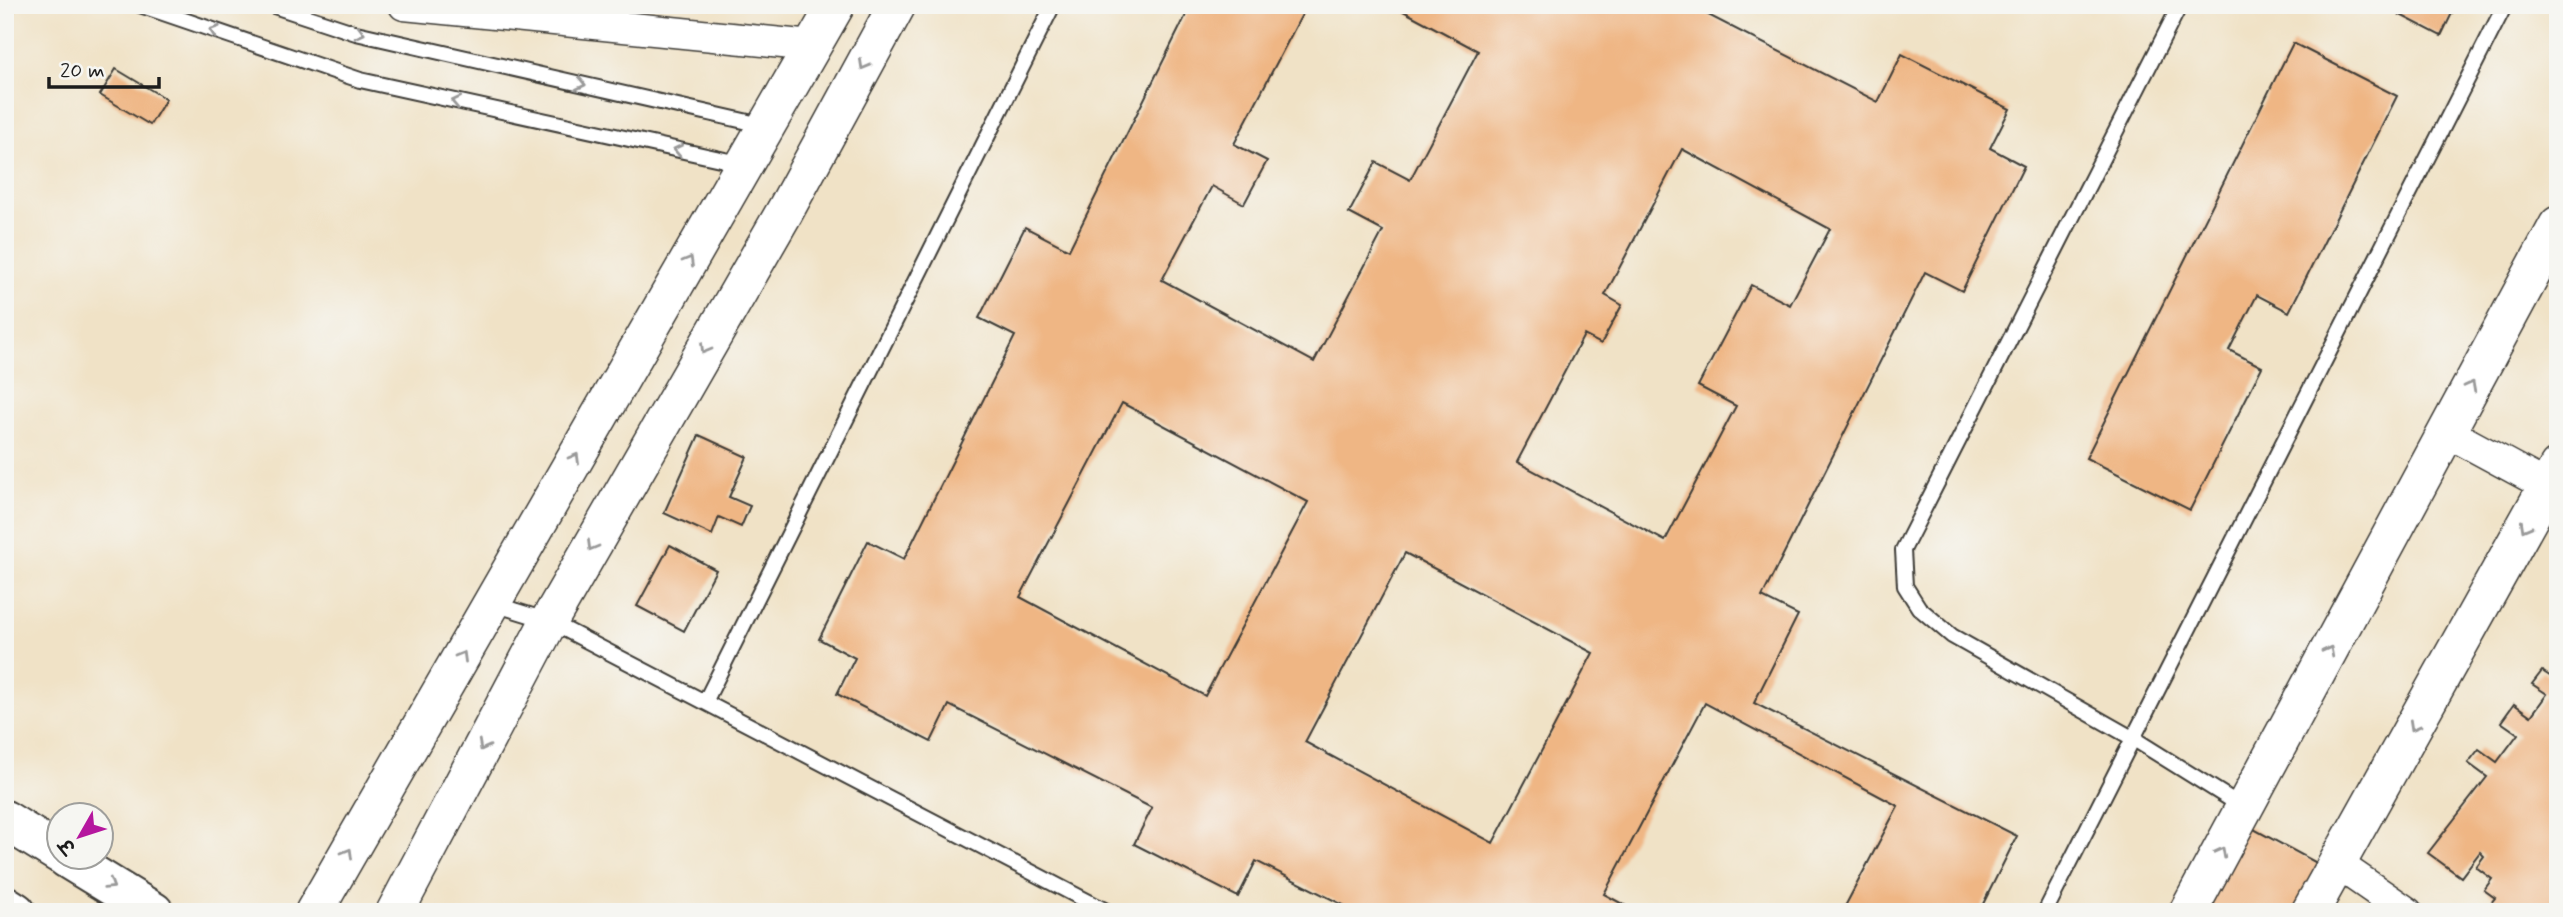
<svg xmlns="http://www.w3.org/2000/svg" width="2563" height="917" font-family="Mynerve,'Playpen Sans Deva',sans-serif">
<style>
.building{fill:#efb684;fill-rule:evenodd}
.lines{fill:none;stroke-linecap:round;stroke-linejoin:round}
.service-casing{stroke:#3c3a36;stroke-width:18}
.minor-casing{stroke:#3c3a36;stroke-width:33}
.tertiary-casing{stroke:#3c3a36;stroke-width:40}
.secondary-casing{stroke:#3c3a36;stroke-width:42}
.service{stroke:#fff;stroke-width:14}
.minor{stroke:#fff;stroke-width:30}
.tertiary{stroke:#fff;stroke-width:37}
.secondary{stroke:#fff;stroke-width:38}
.oneway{stroke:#999}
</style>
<rect width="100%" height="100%" fill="#f6f6f2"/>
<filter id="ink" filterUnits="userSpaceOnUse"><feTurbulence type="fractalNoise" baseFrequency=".0143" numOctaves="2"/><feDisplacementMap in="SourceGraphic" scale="14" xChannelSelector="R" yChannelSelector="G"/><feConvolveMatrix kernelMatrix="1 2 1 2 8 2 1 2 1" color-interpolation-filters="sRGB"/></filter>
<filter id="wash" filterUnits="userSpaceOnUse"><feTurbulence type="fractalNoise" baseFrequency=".00686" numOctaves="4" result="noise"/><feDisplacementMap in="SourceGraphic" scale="28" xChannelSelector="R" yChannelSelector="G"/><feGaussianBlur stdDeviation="1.57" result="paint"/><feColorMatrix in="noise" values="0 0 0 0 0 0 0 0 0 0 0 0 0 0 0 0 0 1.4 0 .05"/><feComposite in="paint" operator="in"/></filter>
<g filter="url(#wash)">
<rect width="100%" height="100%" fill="#f0e2c6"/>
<g id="blocks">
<path class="building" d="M1191,5H1307L1234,144L1267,161L1244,204L1212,186L1162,280L1314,362L1383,231L1349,213L1376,162L1410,180L1478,51L1392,5H1689L1878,102L1902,54L2010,109L1990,148L2024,166L1962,291L1925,272L1762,597L1798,615L1754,703L2017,836L1979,912H1842L1898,806L1705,703L1604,894L1637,912H1357L1256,861L1238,897L1134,844L1152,808L949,705L931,742L837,694L855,658L819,639L868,541L904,559L1015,336L979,318L1025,227L1069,250ZM1682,149L1830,229L1790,305L1751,285L1698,386L1736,406L1665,541L1517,462L1584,335L1601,344L1622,305L1605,295ZM1122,403L1308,502L1205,696L1020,597ZM1405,553L1593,653L1493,843L1305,742Z
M2381,5H2456L2441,36Z
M2293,43L2397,96L2289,312L2257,295L2229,350L2262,367L2190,510L2086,458Z
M116,69L166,99L150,125L100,95Z
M699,435L747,457L729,497L750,506L741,527L719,517L712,535L664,513Z
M670,545L716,570L684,631L637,606Z
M2542,671L2556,680L2558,678V912H2501L2490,904L2495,898L2484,890L2492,879L2476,867L2484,856L2480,852L2461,877L2428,853L2487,777L2468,763L2479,749L2497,762L2518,734L2501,722L2514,704L2531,716L2547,694L2532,684Z
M2224,813L2328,869L2306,912H2173Z"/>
</g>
</g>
<g filter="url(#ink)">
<use href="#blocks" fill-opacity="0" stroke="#3c3a36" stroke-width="2"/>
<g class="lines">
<defs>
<path id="service" d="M140,5L360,80L743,164
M271,5L356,33L766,126
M2180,5L1903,550L1905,586L1919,608L1952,636L2134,739L2243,807
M5,10L9,5
M494,604L549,621L1108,912
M705,702L1053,5
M2045,912L2505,5"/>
<path id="minor" d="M404,5L812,46
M2447,432L2558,492
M2336,863L2407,912"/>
<path id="tertiary" d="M314,912L836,5
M395,912L549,621L785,211L897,5
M2188,912L2558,225
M2310,912L2558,467"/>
<path id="secondary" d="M5,820L60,854
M66,858L154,912
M5,905L16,912"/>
</defs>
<use href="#service" class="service-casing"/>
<use href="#minor" class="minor-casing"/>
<use href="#tertiary" class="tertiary-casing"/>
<use href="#secondary" class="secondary-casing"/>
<use href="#service" class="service"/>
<use href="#minor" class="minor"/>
<use href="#tertiary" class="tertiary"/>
<use href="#secondary" class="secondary"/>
</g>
<defs><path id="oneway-chevron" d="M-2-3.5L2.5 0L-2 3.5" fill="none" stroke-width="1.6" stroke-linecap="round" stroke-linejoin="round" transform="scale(1.75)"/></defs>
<g class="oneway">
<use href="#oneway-chevron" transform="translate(214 31) rotate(-161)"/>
<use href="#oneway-chevron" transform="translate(360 33) rotate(14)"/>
<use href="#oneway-chevron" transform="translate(864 65) rotate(119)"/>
<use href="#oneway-chevron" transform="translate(581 84) rotate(13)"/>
<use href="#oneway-chevron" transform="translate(456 102) rotate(-168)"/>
<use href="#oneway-chevron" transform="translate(678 150) rotate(-168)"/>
<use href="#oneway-chevron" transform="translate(689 261) rotate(-60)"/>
<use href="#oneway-chevron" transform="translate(705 349) rotate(120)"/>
<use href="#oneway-chevron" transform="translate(2471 386) rotate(-62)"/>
<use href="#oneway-chevron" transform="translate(575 458) rotate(-60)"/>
<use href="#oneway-chevron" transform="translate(2525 527) rotate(119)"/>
<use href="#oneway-chevron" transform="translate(592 546) rotate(120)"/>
<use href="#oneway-chevron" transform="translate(2329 651) rotate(-62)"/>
<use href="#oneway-chevron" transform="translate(462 656) rotate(-60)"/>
<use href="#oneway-chevron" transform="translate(2414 726) rotate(119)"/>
<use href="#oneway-chevron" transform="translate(483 746) rotate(118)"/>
<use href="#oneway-chevron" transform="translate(2221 852) rotate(-62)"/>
<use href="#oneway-chevron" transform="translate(348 853) rotate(-60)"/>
<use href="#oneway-chevron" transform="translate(110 885) rotate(32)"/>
</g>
</g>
<rect width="2563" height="917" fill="none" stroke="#f6f6f2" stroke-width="28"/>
<g transform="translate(80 836) rotate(231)"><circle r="33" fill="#f6f6f2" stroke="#9f9f9c" stroke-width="2"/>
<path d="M0-5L12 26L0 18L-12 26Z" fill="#b5179e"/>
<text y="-10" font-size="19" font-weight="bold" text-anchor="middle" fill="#1c1c1c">उ</text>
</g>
<path d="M49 77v10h110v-10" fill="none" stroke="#1c1c1c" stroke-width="3.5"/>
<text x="60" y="77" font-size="21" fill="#1c1c1c" stroke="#f6f6f2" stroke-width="5" paint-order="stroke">20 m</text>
</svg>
